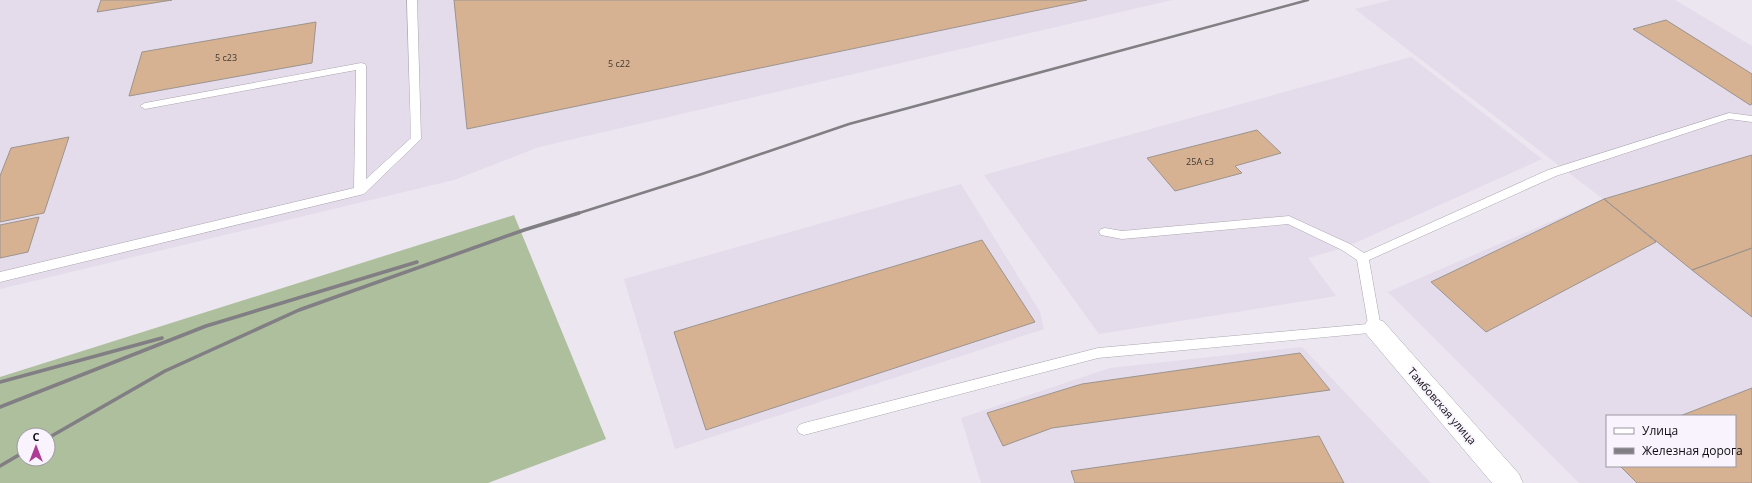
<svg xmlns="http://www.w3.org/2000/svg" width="1752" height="483" font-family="'Open Sans',sans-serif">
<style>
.built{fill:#e4dbeb;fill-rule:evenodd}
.green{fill:#aebf9d;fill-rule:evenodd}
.building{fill:#d6b293;stroke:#9c948d}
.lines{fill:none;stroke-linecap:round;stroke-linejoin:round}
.lane-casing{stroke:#aba6af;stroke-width:1}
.street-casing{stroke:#aba6af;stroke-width:1}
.lane{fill:#fff;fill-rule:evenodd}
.street{fill:#fff;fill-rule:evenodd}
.rail-far1{stroke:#817e84;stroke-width:2.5}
.rail{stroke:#817e84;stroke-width:3.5}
.labels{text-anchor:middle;stroke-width:3.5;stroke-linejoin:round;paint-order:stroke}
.number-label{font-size:9px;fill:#423732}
.street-label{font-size:11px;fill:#100e12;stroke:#f8f3fd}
</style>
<rect width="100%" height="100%" fill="#ebe6ef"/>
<path class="built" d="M0,0H1172L539,147L454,180L0,289Z
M1391,0H1675L1752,46V483H1579L1388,292L1603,199L1355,9ZM1607,416H1735V466H1607Z
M1411,57L1542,159L1346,247L1308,258L1336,296L1099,334L984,175Z
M961,184L1040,312L1044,329L675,449L624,279Z
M1302,347L1431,483H981L961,418L1110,368Z"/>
<path class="green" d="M514,215L606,439L488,483H0V377ZM24,435H48V459H24Z"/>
<path class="building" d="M101,0H172L97,12Z
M454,0H1087L467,129Z
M1666,20L1752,74V104L1750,105L1633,29Z
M316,22L312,63L129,96L142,52Z
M1257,130L1281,153L1235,166L1242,173L1175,191L1147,158Z
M69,137L44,213L0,222V176L11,148Z
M1752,155V248L1692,270L1604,199Z
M1604,199L1656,242L1486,332L1431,282Z
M39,217L28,252L0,258V225Z
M982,240L1035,322L706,430L674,332Z
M1752,248V317L1692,270Z
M1300,353L1330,390L1052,428L1003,446L987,413L1082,384Z
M1752,388V483H1637L1620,466H1735V416H1680Z
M1319,436L1344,483H1075L1071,471Z"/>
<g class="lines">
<defs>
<path id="lane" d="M407,0H417L421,139L364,194L0,282V272L354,188L356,70L145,109L140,106L145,103L361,63L365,64L366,66V179L411,138Z
M1729,113L1752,116V122L1729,119L1556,176L1369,260L1381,328L1380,332L1098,358L804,435L799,433L797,429L799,425L804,423L1098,348L1368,324L1357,260L1342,250L1288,224L1122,239L1101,235L1099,232L1101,229L1105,228L1122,231L1289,216L1350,244L1364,253L1548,170Z"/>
<path id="street" d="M1375,319L1383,321L1519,474L1523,483H1492L1367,335L1363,328L1367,321Z"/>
</defs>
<use href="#lane" class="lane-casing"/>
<use href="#street" class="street-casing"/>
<use href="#lane" class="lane"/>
<use href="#street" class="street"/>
<path class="rail-far1" d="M576,214L702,174L849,124L1308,0"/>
<path class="rail" d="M0,382L162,338
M0,407L206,326L417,262
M48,438L165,371L299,310L524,230L579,213
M0,466L24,452"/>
</g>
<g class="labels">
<g class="number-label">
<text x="226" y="61">5 с23</text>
<text x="619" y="67">5 с22</text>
<text x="1200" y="165">25А с3</text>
</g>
<g class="street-label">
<text transform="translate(1442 406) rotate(49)" y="4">Тамбовская улица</text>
</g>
</g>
<rect x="1606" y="415" width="130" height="52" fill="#f8f3fd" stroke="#9b979f"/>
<rect x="1614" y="428" width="20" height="6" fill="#ffffff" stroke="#9b979f"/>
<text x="1642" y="435" font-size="12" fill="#100e12">Улица</text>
<rect x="1614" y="448" width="20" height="6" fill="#817e84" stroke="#9b979f"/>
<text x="1642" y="455" font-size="12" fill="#100e12">Железная дорога</text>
<g transform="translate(36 447)"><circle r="19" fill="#f8f3fd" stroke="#9b979f"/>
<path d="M0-3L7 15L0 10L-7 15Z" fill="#ae3c96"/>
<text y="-6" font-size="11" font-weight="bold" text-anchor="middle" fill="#100e12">С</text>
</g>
</svg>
